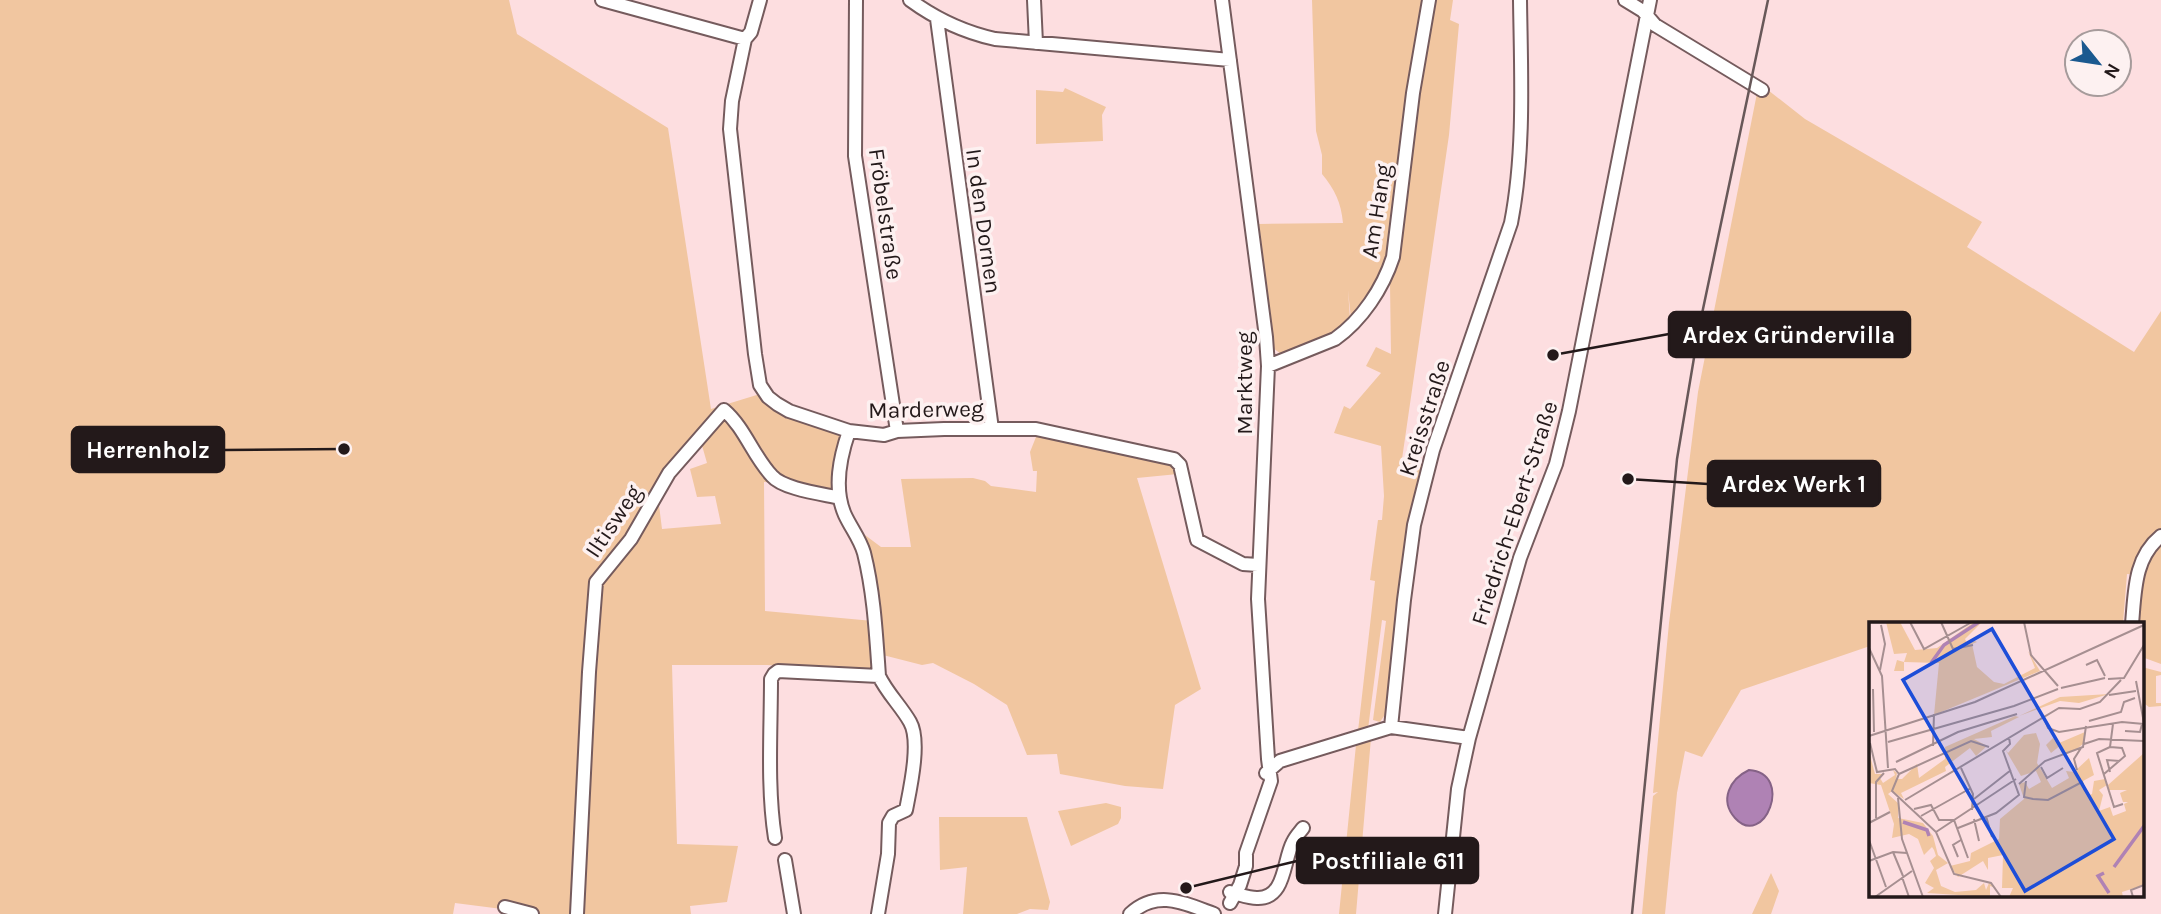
<svg xmlns="http://www.w3.org/2000/svg" width="2161" height="914" font-family="Karla,sans-serif">
<style>
.green{fill:#f1c6a0;fill-rule:evenodd}
.water{fill:#af82b4;stroke:#856286;stroke-width:2}
.lines{fill:none;stroke-linecap:round;stroke-linejoin:round}
.minor-casing{stroke:#755b5d;stroke-width:16}
.minor{stroke:#fff;stroke-width:12}
.rail{stroke:#685859;stroke-width:2.5}
.labels{text-anchor:middle;stroke-width:7;stroke-linejoin:round;paint-order:stroke}
.street-label{font-size:23px;fill:#23191a;stroke:#fdf1f1}
.inset-river{fill:none;stroke:#af82b4;stroke-width:3.5}
.inset-road{fill:none;stroke:#a68f91;stroke-width:2}
.view{fill:#1d4ed8;fill-opacity:0.15;stroke:#1d4ed8;stroke-width:3.5}
.inset-edge{fill:none;stroke:#23191a;stroke-width:3.5}
.leader{fill:none;stroke:#23191a;stroke-width:2.5}
.callout-dot{fill:#23191a;stroke:#fdf1f1;stroke-width:2.5}
.callout{fill:#23191a;stroke:#23191a;stroke-width:2.5}
.callout-label{font-size:24px;text-anchor:middle;font-weight:bold;fill:#fff}
</style>
<rect width="100%" height="100%" fill="#fddee0"/>
<path class="green" d="M0,0H509L517,34L668,128L711,409L760,394L843,432L835,487L830,492L802,485L764,482L765,611L873,621L876,672L767,665H672L677,844L738,846L727,902L690,906L691,914H517L502,909L455,903L453,914H0ZM699,435L707,463L690,469L697,497L715,496L721,524L662,529L657,489Z
M1312,0H1453L1450,20L1459,24L1449,135L1402,459L1422,465L1411,527L1388,710L1380,722L1373,720L1386,621L1382,620L1368,729L1358,731L1375,581L1370,580L1378,520H1382L1384,496L1381,446L1334,433L1344,406L1350,409L1381,373L1366,366L1376,347L1391,354L1390,284L1380,279L1351,319L1348,290L1350,319L1332,334L1281,354L1273,348L1259,224L1343,223C1341,202 1335,190 1322,174V155L1316,131Z
M1759,83L1805,119L1982,222L1967,247L2134,352L2161,311V664L2142,657V624L2138,623L2142,575L2127,574L2123,623L1870,624V646L1741,690L1702,757L1685,751L1677,793L1665,914H1642L1653,796L1658,792L1653,793L1669,623L1698,392Z
M1065,88L1106,107L1102,115L1103,141L1036,144V90L1063,92Z
M1038,432L1170,461L1178,474L1137,478L1201,689L1175,705L1163,789L1125,786L1060,774L1057,754L1027,755L1007,705L974,684L933,663L922,665L879,654L853,526L881,547H911L901,479L973,478L985,481L991,486L1036,492L1037,471H1033L1030,452Z
M2142,667L2161,672V675L2156,676V703H2161V706L2149,707L2142,702Z
M1371,738L1356,914H1339L1356,745Z
M1106,803L1121,807V818L1118,824L1071,846L1058,811Z
M939,817H1027L1050,902L1048,910L1030,909L1017,914H963L967,867L940,870Z
M1771,873L1779,891L1771,914H1752Z"/>
<path class="water" d="M1749,770C1795,773 1764,850 1735,818C1719,800 1730,779 1749,770Z"/>
<g class="lines">
<defs>
<path id="minor" d="M602,0L745,39
M760,0L751,32L745,39L732,101L730,129L755,354L760,385L768,397L777,404L789,411L849,431L884,435L897,431L944,429H1036L1174,459L1180,465L1197,540L1243,564L1258,565
M856,0L855,156L897,431
M910,0C936,19 963,32 995,39L1230,60
M1034,0L1036,43
M1222,0L1266,337L1268,366L1258,599L1268,759L1271,781L1246,853V866L1240,885L1230,903
M1625,0L1643,11L1655,25L1762,90
M937,19L992,429
M1268,366L1335,339C1362,320 1383,288 1393,257L1413,93L1429,0
M849,431C840,457 833,488 845,515C851,528 860,539 864,553C874,593 876,634 879,676C887,693 901,706 910,722C921,741 910,789 906,810L893,816L889,823L888,854L878,914
M2132,624C2135,591 2134,558 2161,536
M1391,727L1404,600L1414,525L1433,450L1511,223C1525,151 1521,73 1520,0
M1266,773L1280,761L1391,727L1469,738
M775,838C767,787 771,731 771,679L774,674L778,671L879,676
M785,860L794,914
M1230,892C1239,894 1248,898 1257,898C1286,899 1283,860 1293,842C1295,837 1299,833 1303,828
M505,907L532,914
M577,914L589,672L596,582L631,539L669,473L724,410C745,428 753,456 772,476C783,489 823,494 840,498
M1130,914C1157,889 1184,903 1214,914
M1445,914L1458,789L1469,738L1520,558L1556,464L1569,411L1650,0"/>
</defs>
<use href="#minor" class="minor-casing"/>
<use href="#minor" class="minor"/>
<path class="rail" d="M1632,914L1677,459L1699,328L1768,0"/>
</g>
<g class="labels">
<g class="street-label">
<text transform="translate(1376 211) rotate(-81)" y="8">Am Hang</text>
<text transform="translate(886 214) rotate(82)" y="8">Fröbelstraße</text>
<text transform="translate(984 221) rotate(82)" y="8">In den Dornen</text>
<text transform="translate(1244 383) rotate(-90)" y="8">Marktweg</text>
<text transform="translate(926 409) rotate(-1)" y="8">Marderweg</text>
<text transform="translate(1424 418) rotate(-72)" y="8">Kreisstraße</text>
<text transform="translate(1514 513) rotate(-72)" y="8">Friedrich-Ebert-Straße</text>
<text transform="translate(613 521) rotate(-56)" y="8">Iltisweg</text>
</g>
</g>
<g transform="translate(1869 622)">
<rect width="275" height="275" fill="#fddee0"/>
<path d="M17,0H31L46,28L68,26L105,0H113L96,17L98,21L104,18L108,20L103,22L108,45L125,60L135,62L166,46L159,29L171,49L65,93L70,41L35,40V49H25L28,38L35,40L38,31L25,32ZM240,72L210,81L191,79L150,94L191,75ZM146,94L150,95L122,109L123,115L105,117L118,124L107,134L101,126L76,145L77,149L32,171L35,177L23,169L19,172L30,182L29,196L54,201L64,214L69,233L79,241L67,248L72,264L86,270L107,268L115,261L117,268L120,261L127,266L121,264V275L58,271L65,266L56,261L65,246L61,239L67,234L65,228L63,225L55,233L49,217L40,212L23,216L25,202L12,163L0,161V130L6,152H15L11,156L14,161L26,153L24,148L28,151L27,157H33L48,142L50,156L76,137V125ZM216,110L215,121L208,127L196,131L192,123L182,131L177,123L184,116L190,121ZM167,111L171,122L168,141L183,166L200,156L197,149L205,150L220,136L225,153L214,159L216,169L218,174L223,172L225,159L236,157L238,163L230,168L234,173L230,189L241,185L244,194L257,189L255,182L259,180H254L251,171L258,168H240L239,163L275,131V263L253,270L254,275H140L144,266H133L134,233L119,236V248L114,239L89,255L81,244L101,239L102,231L130,217L131,197L155,177L150,162L156,160L160,167L172,160L167,149L152,154L136,127L139,131L155,113Z" fill="#f1c6a0"/>
<path class="inset-river" d="M62,41L75,23L110,0M34,200L58,208L60,214M245,245L275,204M235,251L229,254L240,271"/>
<path class="inset-road" d="M41,0L55,27L103,0M72,0L84,27L104,23M155,0L162,33L189,64M0,26L13,54L19,146M217,43L228,38L236,54M11,48L16,22L12,3M239,57L255,56L275,23M267,59L275,101M192,66L236,56M4,67L5,110M240,73L267,69M176,98L179,106L190,110L253,100L275,102M220,99L252,90L255,80L266,76M244,102L241,125L228,131L245,185L254,182M256,109L271,110L273,102M0,114L106,80L275,3M19,120L145,84L189,67M1,121L8,150L26,147L30,152M215,122L230,117L275,119M64,124L65,92M27,140L89,110L148,92M172,145L178,156L194,146M92,146L104,172L103,188M208,148L205,137L212,126M241,150L238,138L251,139M30,152L23,169L67,210L85,252L122,261L132,275M30,152L102,119L120,125M235,152L256,134L253,126L241,125M157,159L155,175L164,177L179,178L213,160L216,169M150,162L176,139L214,125L217,104M29,176L33,217L54,275M105,177L142,148M36,178L190,86L211,87L231,80L252,58M45,187L62,183L70,198H85L99,236M52,194L102,166M117,194L123,215M7,196V160L15,151M105,197L110,219M0,201L21,190M89,206L127,191L150,173L134,129L141,122L140,115M67,210L147,157M0,218L17,265M24,230L34,254M89,235L84,223L92,218M0,239L24,230L38,231M33,255L40,275M6,275L43,249M264,275L262,268L275,263"/>
<path class="view" d="M123,7L245,217L156,269L34,58Z"/>
<rect width="275" height="275" class="inset-edge"/>
</g>
<path class="leader" d="M1553 355L1669 334M344 449L224 450M1628 479L1708 484M1186 888L1297 861"/>
<g class="callout-dot">
<circle cx="1553" cy="355" r="7"/>
<circle cx="344" cy="449" r="7"/>
<circle cx="1628" cy="479" r="7"/>
<circle cx="1186" cy="888" r="7"/>
</g>
<g class="callout">
<rect x="1669" y="312" width="241" height="45" rx="7"/>
<rect x="72" y="427" width="152" height="45" rx="7"/>
<rect x="1708" y="461" width="172" height="45" rx="7"/>
<rect x="1297" y="838" width="181" height="45" rx="7"/>
</g>
<g class="callout-label">
<text x="1789" y="343">Ardex Gründervilla</text>
<text x="148" y="458">Herrenholz</text>
<text x="1794" y="492">Ardex Werk 1</text>
<text x="1388" y="869">Postfiliale 611</text>
</g>
<g transform="translate(2098 63) rotate(120)"><circle r="33" fill="#fdf1f1" stroke="#a69b9b" stroke-width="2"/>
<path d="M0-5L12 26L0 18L-12 26Z" fill="#1b598f"/>
<text y="-10" font-size="19" font-weight="bold" text-anchor="middle" fill="#23191a">N</text>
</g>
</svg>
